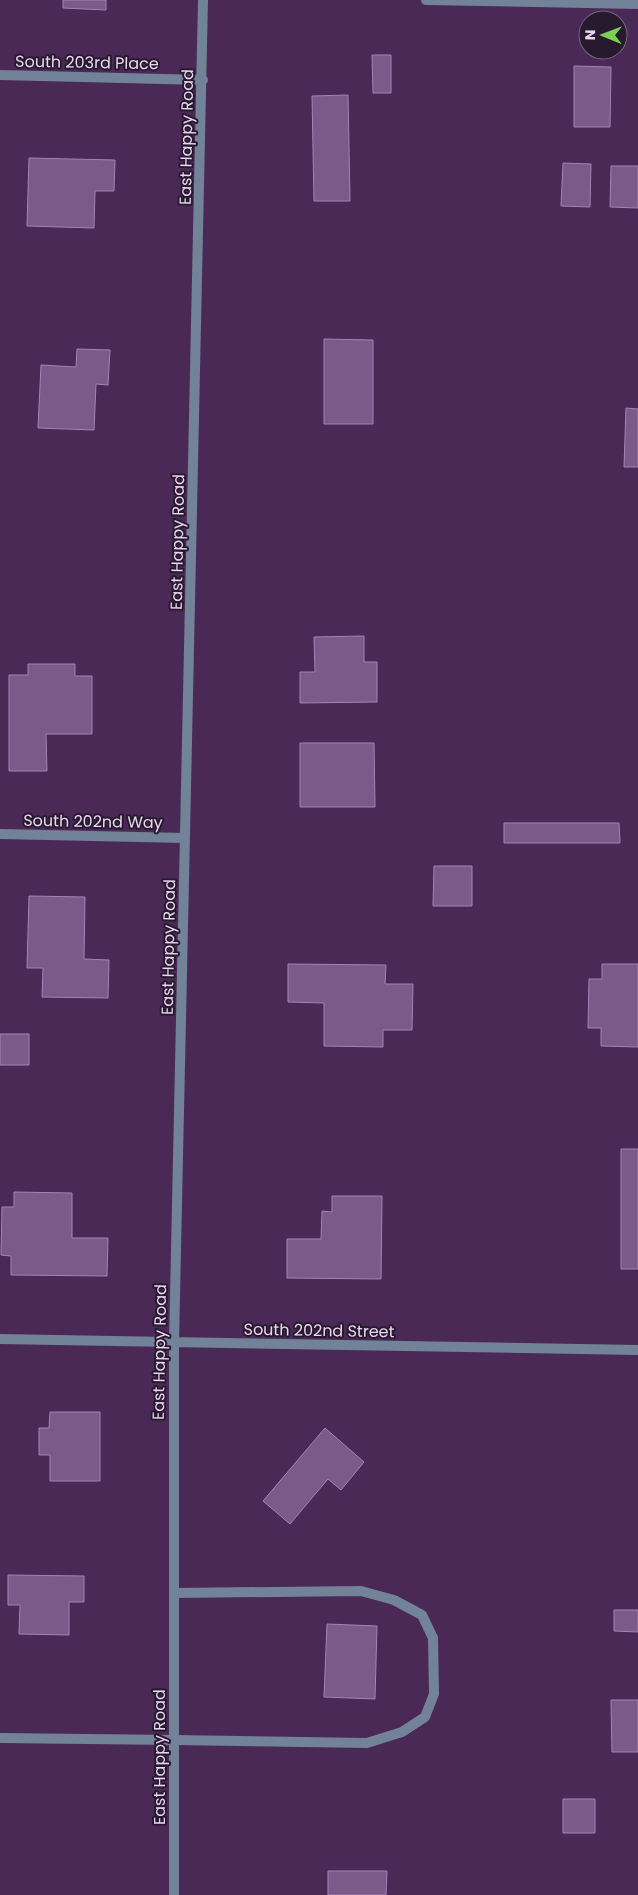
<svg xmlns="http://www.w3.org/2000/svg" width="638" height="1895" font-family="Poppins,sans-serif">
<style>
.building{fill:#7b5989;stroke:#a782b6}
.lines{fill:none;stroke-linecap:round;stroke-linejoin:round}
.service{stroke:#728298;stroke-width:10}
.minor{stroke:#728298;stroke-width:10}
.labels{text-anchor:middle;stroke-width:4;stroke-linejoin:round;paint-order:stroke}
.street-label{font-size:16px;fill:#ead6f2;stroke:#281a2e}
</style>
<rect width="100%" height="100%" fill="#4a2957"/>
<path class="building" d="M63,0H106V10L63,8Z
M372,55H391V93H373Z
M574,66L611,67L610,127H574Z
M348,95L350,201H314L312,96Z
M29,158L115,160L114,191H95L94,228L27,226Z
M563,163L591,164L590,207L561,206Z
M611,166H638V208L610,207Z
M324,339L373,340V424H324Z
M77,349L110,350L108,385L96,384L94,430L38,428L41,365L76,367Z
M626,408L638,409V467H624Z
M364,636V662H377V702L300,703V672H315L314,637Z
M28,664H75V676H92V734H46L47,771H9V675H28Z
M300,743H374L375,807H300Z
M504,823H619L620,843H504Z
M434,866H472V906H433Z
M29,896L85,897L84,959L109,960L108,998L42,997L43,968H27Z
M288,964L386,965L385,984H413L412,1030H383V1047L324,1046V1003L288,1002Z
M602,964H638V1047L601,1046V1028H588L589,979H602Z
M0,1034H29V1065H0Z
M621,1149H638V1269H621Z
M14,1192L72,1193V1238H108L107,1276L11,1275V1256L1,1255L2,1207H14Z
M332,1196H382L381,1279L287,1278V1239H321L322,1211L332,1212Z
M50,1412H100V1481H50V1455H39V1428H49Z
M325,1428L364,1462L341,1490L328,1479L290,1524L263,1501Z
M8,1575L84,1576V1602H69V1635L19,1634L20,1605H8Z
M614,1610H638V1632L614,1631Z
M327,1624L377,1626L375,1699L324,1697Z
M611,1700H638V1752H612Z
M563,1799H595V1833H563Z
M328,1871H387L386,1895H328Z"/>
<g class="lines">
<path class="service" d="M174,1740L367,1743L402,1732L425,1717L434,1694L433,1638L422,1615L394,1600L361,1591L174,1593"/>
<path class="minor" d="M426,0L638,4
M0,75L203,80
M0,834L185,838
M0,1339L638,1350
M0,1738L174,1740
M174,1895V1343L203,0"/>
</g>
<g class="labels">
<g class="street-label">
<text transform="translate(87 62) rotate(1)" y="6">South 203rd Place</text>
<text transform="translate(186 137) rotate(-89)" y="6">East Happy Road</text>
<text transform="translate(177 542) rotate(-89)" y="6">East Happy Road</text>
<text transform="translate(93 821) rotate(1)" y="6">South 202nd Way</text>
<text transform="translate(168 947) rotate(-89)" y="6">East Happy Road</text>
<text transform="translate(319 1330) rotate(1)" y="6">South 202nd Street</text>
<text transform="translate(159 1352) rotate(-89)" y="6">East Happy Road</text>
<text transform="translate(159 1757) rotate(-90)" y="6">East Happy Road</text>
</g>
</g>
<g transform="translate(603 35) rotate(271)"><circle r="24" fill="#281a2e" stroke="#76657c"/>
<path d="M0-4L9 19L0 12L-9 19Z" fill="#7fd052"/>
<text y="-8" font-size="14" font-weight="bold" text-anchor="middle" fill="#ead6f2">N</text>
</g>
</svg>
